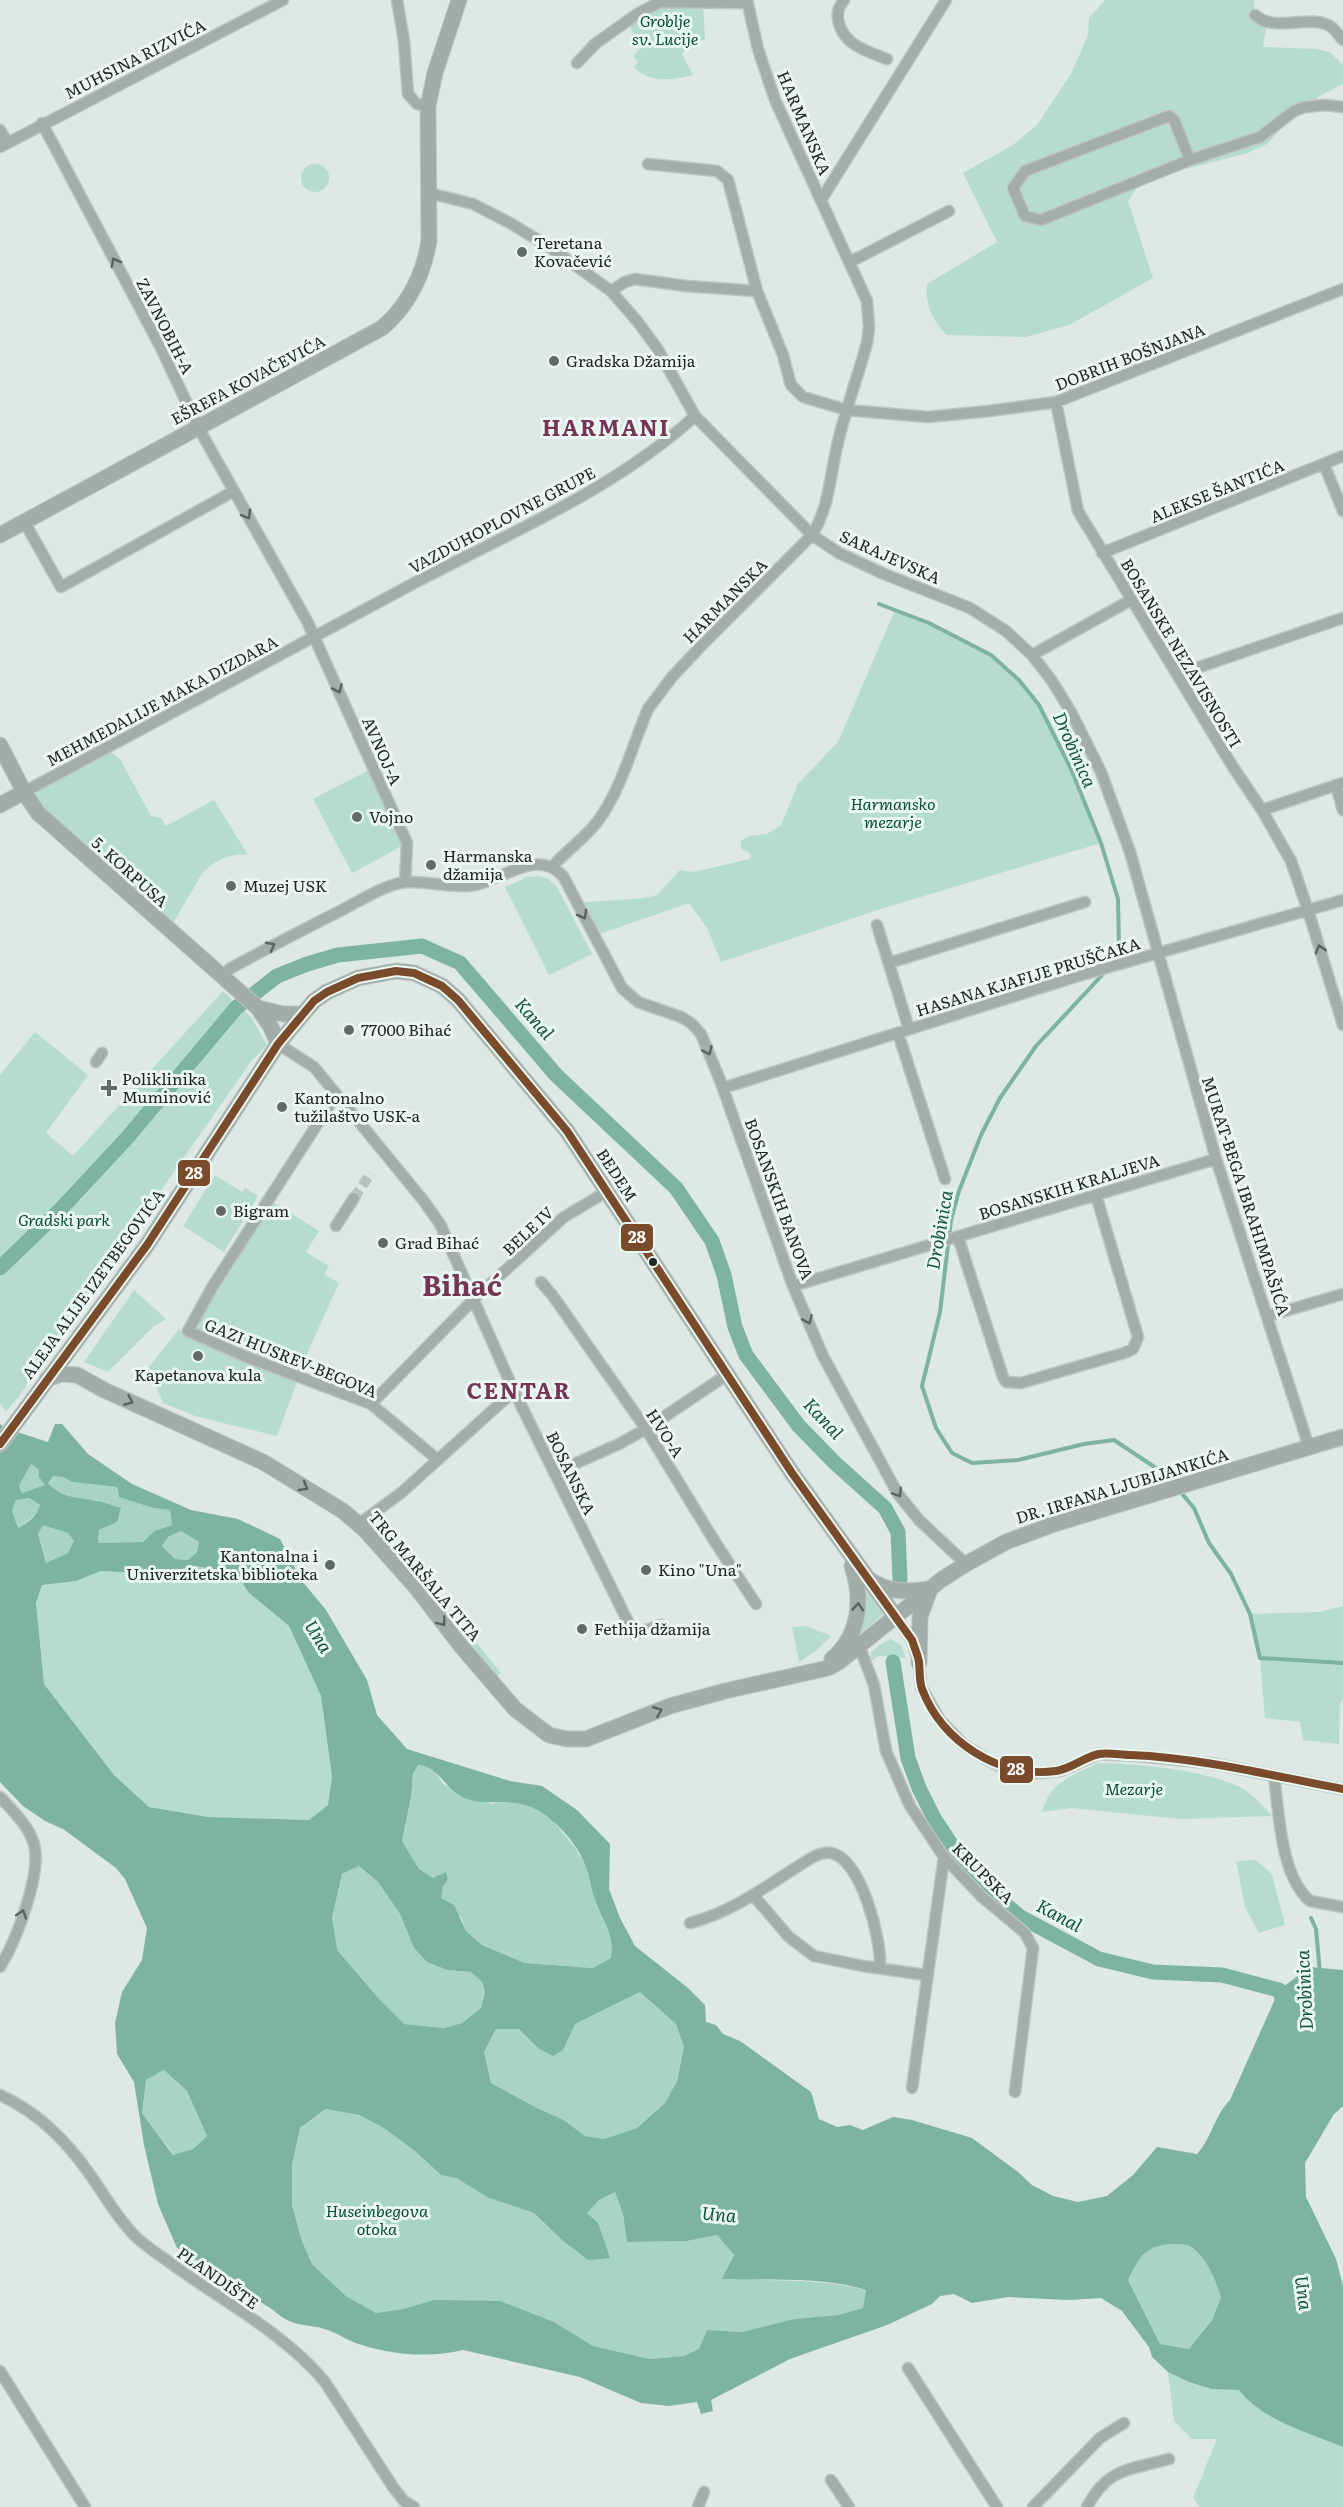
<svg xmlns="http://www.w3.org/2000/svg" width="1343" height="2507" font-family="Literata,serif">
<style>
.green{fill:#b6dccf}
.forest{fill:#a8d4c6}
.water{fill:#7db3a2;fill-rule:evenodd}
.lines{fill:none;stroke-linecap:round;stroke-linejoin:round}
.stream{stroke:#7db3a2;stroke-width:4}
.canal{stroke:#7db3a2;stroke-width:15}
.street-tunnel{stroke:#b8c1bd;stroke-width:10;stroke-dasharray:10 5;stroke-linecap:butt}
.street-casing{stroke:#bdc4c1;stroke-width:13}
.secondary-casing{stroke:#bdc4c1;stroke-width:17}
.street{stroke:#a3ada9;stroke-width:10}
.secondary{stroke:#a2aca8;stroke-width:15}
.bus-1-casing{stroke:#e9f8f2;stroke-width:12}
.bus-1{stroke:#7a4b2a;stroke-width:8}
.oneway{stroke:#5b625f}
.oneway2{stroke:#5a625f}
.poi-dot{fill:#626967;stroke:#e9f8f2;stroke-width:2}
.bus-dot{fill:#202523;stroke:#e9f8f2;stroke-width:2}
.labels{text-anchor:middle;stroke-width:6;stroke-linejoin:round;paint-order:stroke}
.park-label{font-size:16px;font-style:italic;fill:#0a4a3a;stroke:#e9f8f2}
.street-label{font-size:16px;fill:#202523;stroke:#e9f8f2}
.poi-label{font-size:16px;fill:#202523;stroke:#e9f8f2;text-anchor:start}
.water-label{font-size:18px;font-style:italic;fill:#135040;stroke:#e9f8f2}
.district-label{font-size:22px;font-weight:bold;letter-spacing:1.5px;fill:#773555;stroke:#e9f8f2}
.town-label{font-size:28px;font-weight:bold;fill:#773555;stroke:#e9f8f2}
.line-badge{stroke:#e9f8f2;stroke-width:2}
.badge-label{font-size:16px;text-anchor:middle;font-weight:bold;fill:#fff}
</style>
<rect width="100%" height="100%" fill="#dee8e4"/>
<path class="green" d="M1105,0H1254L1255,15L1267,21L1263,47L1316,49L1330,52L1343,65V84L1318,97L1309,107L1297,111L1267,144L1248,153L1142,180L1128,201L1153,278L1069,325L1026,337L947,335C932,321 925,305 927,284L997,242L963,173L1013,145L1037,125L1072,72L1088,35L1089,18Z
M703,3L705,40L694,41L682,54L693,75C672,80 650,84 634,67L638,62L633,56L641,48L627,22L649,6Z
M301 178a14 14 0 1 1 28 0a14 14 0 1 1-28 0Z
M895,610C927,623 963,635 991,655C1051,699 1074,777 1101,843L884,908L721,962L707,928L689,903L594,936L576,903L644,898L657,895L680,870L694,872L750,859L751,854L741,848V841L750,836L767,834L781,825L798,784L838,742Z
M106,748L120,759L151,816L161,818L166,826L214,800L248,855C231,852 215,861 203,872L169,930L24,792Z
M369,770L406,844L352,873L313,799Z
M539,876L549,879L557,887L592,954L549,975L505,887L527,877Z
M223,991L251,1017L267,1045L252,1060L26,1384L27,1386L6,1412L0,1403V1075L35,1032L88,1075L46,1133L73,1156Z
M215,1175L242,1192L245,1188L258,1196L224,1252L183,1226Z
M268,1199L319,1231L306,1252L329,1266L324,1274L339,1283L310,1347L277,1436L195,1416L163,1403L149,1367L178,1330L188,1331Z
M134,1290L166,1319L153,1327L108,1372L84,1362Z
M381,1526L388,1528L406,1555L443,1599L442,1602L439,1604L377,1532Z
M195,1566L237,1574L248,1592L289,1626L321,1696L332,1777L328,1805L309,1820L208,1817L149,1807L114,1775L44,1684L36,1603L42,1585L76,1581L101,1571L142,1573L173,1571Z
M864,1585L886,1612L858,1636C864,1618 867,1604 864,1585Z
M1343,1606V1697L1340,1705L1339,1744L1303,1740L1300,1722L1265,1718L1260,1658L1250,1614L1320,1612Z
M453,1617H456L501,1673L496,1677L451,1622Z
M806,1626L831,1636L817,1650L799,1662L792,1627Z
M890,1639L901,1645L906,1658L879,1656L870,1662L871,1652L881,1644Z
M1098,1763C1138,1764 1211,1770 1245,1790C1255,1797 1264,1807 1272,1816L1180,1819L1072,1808L1042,1812C1051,1781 1071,1776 1098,1763Z
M1256,1860L1272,1874L1285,1925L1259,1933L1245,1907L1236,1861Z
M1168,2372C1192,2384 1213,2389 1240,2390C1263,2421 1308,2432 1343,2447V2507H1200L1193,2498L1217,2439H1192L1174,2421Z"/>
<path class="forest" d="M31,1464L39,1470L45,1485L22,1493L19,1486Z
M52,1476L63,1477L72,1482L117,1487L119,1497L153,1508L170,1510L172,1525L154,1531L143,1542L98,1543L99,1530L117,1522L97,1500C78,1500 60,1498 48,1483Z
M29,1498L40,1505L38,1512L18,1529L12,1511L16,1500Z
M43,1524L68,1533L74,1541L68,1553L46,1563L38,1534Z
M181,1531L199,1542L197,1552L188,1560L175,1559L162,1546L168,1537Z
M418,1765H427L435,1771L443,1784L491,1804L507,1800L532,1807L552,1820L574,1846L586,1866L592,1892L614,1942L611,1958L594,1968L525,1963L482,1945L466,1931L461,1917L441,1898L443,1887L448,1879L446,1873L433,1879L419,1869L402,1841L411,1797L413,1774Z
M359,1866L378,1882L400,1914L414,1948L427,1962L447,1970L471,1972L482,1982L485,1992L481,2008L462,2023L444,2028L404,2024L380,2000L336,1950L332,1918L342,1874Z
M640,1992L676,2024L684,2047L677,2081L665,2103L637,2128L604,2139L585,2136L564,2120L539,2109L491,2083L484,2052L496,2029H519L538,2048L563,2049L575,2024Z
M164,2070L187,2091L207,2136L193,2149L174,2155L142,2113L146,2080Z
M327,2109L359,2115L384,2128L416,2152L441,2175L456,2178L489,2198L534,2213L562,2240L599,2200L615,2192L623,2214L627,2242L687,2241L717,2235L734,2255L723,2279C771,2281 819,2278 866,2290L863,2308L838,2315L794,2319L742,2332L707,2330L699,2349L684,2356L650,2359L593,2346L554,2322L458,2302L434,2300L403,2309L376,2313L346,2296L312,2264L302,2241L292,2205V2165L300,2128Z
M1173,2244C1177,2244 1184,2243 1188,2245C1206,2255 1215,2279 1221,2297L1212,2320L1189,2349L1160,2344L1128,2280C1141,2255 1144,2246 1173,2244Z"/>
<path class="water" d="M0,1424L5,1428L48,1442L55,1424H62L88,1454L132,1484L191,1510L238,1519L280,1539L302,1581L326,1610L367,1680L377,1715L407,1749L510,1781L542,1786L577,1810L610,1844L609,1889L620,1918L635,1946L688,1988L705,2005L706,2022L716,2025L723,2034L740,2041L811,2092L819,2119L837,2127L850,2125L863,2130L893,2117L912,2120L972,2138L1018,2172L1032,2185L1053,2196L1078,2202L1107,2196L1133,2175L1157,2147L1197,2154C1212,2138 1214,2116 1230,2100L1279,1990L1310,1967L1343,1970V2106L1334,2114L1305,2163L1306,2197L1336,2259L1343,2286V2447C1308,2432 1263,2421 1239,2390L1212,2389L1189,2382L1168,2372L1152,2357L1149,2347L1122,2311L1101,2298L1069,2300L1008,2297L972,2303L954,2294L940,2296L932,2304L887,2325L790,2359L711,2400L713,2411L701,2414L697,2402L669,2406L641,2403L580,2377L463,2350C431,2358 393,2355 362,2345C350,2342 339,2334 328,2330C304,2322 294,2329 273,2310L177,2248L158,2204L144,2145L134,2082L117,2054L115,2023L122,1992L142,1960L147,1928L125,1879L116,1868L63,1829L45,1821L23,1806L0,1782ZM31,1464L39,1470V1477L45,1485L22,1493L19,1486ZM53,1476L63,1477L72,1482L117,1487L119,1497L153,1508L170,1510L172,1525L154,1531L143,1542L98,1543L99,1530L117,1522L121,1508C113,1506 105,1502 97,1501C78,1497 62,1499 48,1483ZM29,1498L40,1505C37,1516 28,1523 18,1528L12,1511L16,1500ZM43,1525L68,1533L74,1541L68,1553L46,1563L38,1534ZM181,1531L199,1542L197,1552L188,1560L175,1559L162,1546L168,1537ZM195,1566L237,1574L248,1592L289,1626L321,1696L332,1777L328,1805L309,1820L208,1817L149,1807L114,1775L44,1684L36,1603L42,1585L76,1581L101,1571L142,1573L173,1571ZM418,1765C438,1765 444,1789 465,1798C487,1807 508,1797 531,1807C554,1817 578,1844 586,1867C590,1879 591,1891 596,1902C604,1924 615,1935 611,1958L593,1968L525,1963L482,1945L466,1931L454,1905L441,1898L443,1887L448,1879L446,1872L433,1878L419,1869L402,1841L411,1797L413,1774ZM359,1866L378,1882L400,1914L414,1948L427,1962L447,1970L471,1972L482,1982L485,1992L481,2008L462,2023L444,2028L404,2024L380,2000L337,1950L332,1918L342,1874ZM640,1992L676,2024L684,2047L677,2081L665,2103L637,2128L604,2139L585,2136L564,2120L539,2109L491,2083L484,2052L496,2029H519L538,2048L553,2056L563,2050L575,2024ZM164,2070L187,2091L207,2136L193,2149L173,2155L142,2113L146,2080ZM326,2109L359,2115L384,2128L416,2152L441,2175L456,2178L489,2198L534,2213L562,2240L588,2260L610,2258L598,2223L587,2213L599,2200L615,2192L623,2214L627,2242L687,2241L717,2235L734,2255L722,2279C770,2281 821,2276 866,2290L863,2308L838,2315L794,2319L742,2332L707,2330L699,2349L684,2356L650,2359L593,2346L554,2322L500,2301L434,2300L403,2309L376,2313L346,2296L312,2264L302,2241L292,2205V2165L300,2128ZM1173,2244C1178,2244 1184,2244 1188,2245C1206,2255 1215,2279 1221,2297L1212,2320L1189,2349L1160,2344L1128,2280C1141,2255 1144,2246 1173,2244Z"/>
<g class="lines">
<path class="stream" d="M879,604L929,623L991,655L1019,680L1039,705L1071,769L1101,843L1118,899L1119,948L1111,965
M1105,972L1036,1046L1000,1098L981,1135L959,1191L951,1220L940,1312L922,1386L936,1428L952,1453L972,1463L1018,1460L1084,1444L1114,1440L1165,1474L1174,1484
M1179,1490L1194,1508L1209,1543L1231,1574L1250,1614L1260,1658L1343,1663
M1311,1918L1316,1929L1320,1973"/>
<path class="canal" d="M0,1268L59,1211L127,1138L236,1008L277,976L307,964L338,955L422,946L460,963L556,1075L676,1188L712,1241L724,1275L735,1327L746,1355L798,1425L835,1463L885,1508L898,1532L900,1579
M893,1662L908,1758L919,1788L934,1818L955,1850L987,1888L1019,1916L1099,1959L1153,1972L1222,1975L1279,1990L1286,2009"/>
<path class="street-tunnel" d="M354,1198L371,1173"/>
<defs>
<path id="street" d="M397,0L404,41L408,94L417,104L428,106
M844,0C839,6 837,11 838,18C841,44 866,51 887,59
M1255,15C1274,33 1308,14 1330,26C1335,29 1339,36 1343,40
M577,63L595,44L637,14L660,2L747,3
M42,123L161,348L198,427L307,621L407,843L405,882
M0,130L7,142
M0,147L283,0
M1190,160L1174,120L1169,116L1025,171L1013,188L1025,216L1041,220L1190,160L1260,137L1294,111L1305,107L1325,105L1343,107
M648,164L717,171L728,180L757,291L783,355L791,385L803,397L847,410L928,417L989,411L1056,402L1343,289
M429,193L473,204L510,223L548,246L611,291L637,321L657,348L695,416L812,535L839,553L884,574L970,608L1006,631L1032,655L1052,681L1071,712L1101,772L1130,852L1216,1159L1309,1447
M821,200L946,0
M850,262L949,211
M611,291L625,282L635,279L686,286L757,291
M1056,402L1078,511L1233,767L1262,810L1291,861L1308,910L1343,1025
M1324,464L1343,511
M25,523L61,587L234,491
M1102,553L1343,456
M1032,655L1131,600
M1179,674L1343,618
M1336,785L1343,810
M24,792C155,721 287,650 420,580C514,531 616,488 695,416
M1262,810L1343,783
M552,867C566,851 585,838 598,821C622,788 632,746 648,709L672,677L702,645L812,535C830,506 830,474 838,442C846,408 858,376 867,343L869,328L867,301L775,100L758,49L747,0
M877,925L909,1029
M889,963L1085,902
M221,976L231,968C268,948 306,928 344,909C361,900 388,883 407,882C430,881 452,889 475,885C504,879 537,848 563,876L622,988L638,1002L681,1017L691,1023L701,1034L720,1080L793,1286L823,1356L898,1494L919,1520L966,1564
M898,1033L945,1179
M278,1044L314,1067L423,1200L440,1224L514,1391L634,1634L661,1625
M96,1062L102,1053
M723,1088L1078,976L1343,900
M336,1095L213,1286L188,1331L244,1356L371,1404L438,1460
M336,1226L354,1198
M958,1237L1003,1377L1006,1382L1021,1383L1124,1353L1133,1349L1138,1337L1096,1195
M541,1282L553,1296L646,1429L715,1542L756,1604
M793,1286L1216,1159
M1268,1316L1343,1294
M371,1404L474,1299L564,1217L606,1192
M554,1473L619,1444L646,1429L728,1374
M359,1524L401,1493L514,1391
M895,1616L912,1640L919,1663L921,1687L940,1720L964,1745L986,1759L1002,1767L1017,1771L1038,1773L1060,1771L1099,1754L1138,1756L1209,1763L1343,1789
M857,1640L874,1685L886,1751L910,1806L944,1857L982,1897L1025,1933L1033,1948L1015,2092
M1274,1776C1279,1812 1280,1875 1310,1901L1343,1907
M0,1797C12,1810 27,1824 33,1841C44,1870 16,1941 0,1967
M753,1895L789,1937L814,1956L863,1966L926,1975
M690,1923C736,1911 773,1881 813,1857C819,1854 824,1852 831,1853C862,1859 882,1942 880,1968
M912,2088L944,1857
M0,2095C38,2112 67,2141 91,2176C106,2197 115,2215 134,2235C147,2248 163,2257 177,2268C227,2303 287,2336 325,2382L393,2487L404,2501L414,2507
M908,2368L997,2507
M0,2371L85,2507
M831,2480L849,2507
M698,2507L704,2492
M1033,2507L1100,2438L1124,2423
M1087,2507C1108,2467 1130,2470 1169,2459"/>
<path id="secondary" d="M0,535L382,328C409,305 423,276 429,241L428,106L435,73L459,0
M0,745L24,792L38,813L258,1008L271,1027L278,1044
M0,805L24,792
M258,1008L283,1014H303
M47,1379L62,1374L77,1375L104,1390L263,1462L343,1511L365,1530L415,1586L461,1646L515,1709L549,1735L567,1739H586L670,1706L725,1691L828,1668L839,1662L941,1580L966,1564L1006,1542L1054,1524L1343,1437
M0,1444L147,1245L278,1044L314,1001L327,992L358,978L396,971L414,973L442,986L458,1000L567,1131L792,1473L895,1616
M870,1580C889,1593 909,1592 930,1589
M832,1659C860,1635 863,1599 852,1566
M919,1663L920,1617L930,1589"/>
</defs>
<use href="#street" class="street-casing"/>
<use href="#secondary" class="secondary-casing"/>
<use href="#street" class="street"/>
<use href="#secondary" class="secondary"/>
<defs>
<path id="bus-1" d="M0,1444L147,1245L278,1044L314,1001L327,992L358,978L396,971L414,973L442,986L458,1000L567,1131L792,1473L912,1640C914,1647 918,1655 919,1662C920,1671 919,1680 922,1689C942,1742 1000,1779 1056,1771C1071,1769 1084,1757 1099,1754C1108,1752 1121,1755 1131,1755C1202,1758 1273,1776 1343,1789"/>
</defs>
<use href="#bus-1" class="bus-1-casing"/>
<use href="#bus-1" class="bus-1"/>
</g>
<defs><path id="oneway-chevron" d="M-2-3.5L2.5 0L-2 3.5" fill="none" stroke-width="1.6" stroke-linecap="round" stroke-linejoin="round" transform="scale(1.5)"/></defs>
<g class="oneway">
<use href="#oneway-chevron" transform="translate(115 262) rotate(-118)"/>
<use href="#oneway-chevron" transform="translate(247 515) rotate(60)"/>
<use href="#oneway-chevron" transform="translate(338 689) rotate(66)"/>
<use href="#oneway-chevron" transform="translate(583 915) rotate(61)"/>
<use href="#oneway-chevron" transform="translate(271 946) rotate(-28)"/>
<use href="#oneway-chevron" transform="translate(1320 949) rotate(-107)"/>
<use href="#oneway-chevron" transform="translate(708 1051) rotate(66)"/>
<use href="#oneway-chevron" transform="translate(808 1320) rotate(67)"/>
<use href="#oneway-chevron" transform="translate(898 1493) rotate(57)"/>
<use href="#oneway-chevron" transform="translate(22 1914) rotate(-72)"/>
</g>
<g class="oneway2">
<use href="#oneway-chevron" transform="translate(129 1401) rotate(24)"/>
<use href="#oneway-chevron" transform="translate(304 1487) rotate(31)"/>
<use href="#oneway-chevron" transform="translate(858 1607) rotate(-86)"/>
<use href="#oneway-chevron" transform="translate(442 1622) rotate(52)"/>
<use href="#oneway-chevron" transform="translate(658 1711) rotate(-22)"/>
</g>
<g class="poi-dot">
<circle cx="522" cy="252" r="6"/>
<circle cx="554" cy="361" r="6"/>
<circle cx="357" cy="817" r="6"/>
<circle cx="431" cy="865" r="6"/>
<circle cx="231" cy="886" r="6"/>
<circle cx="349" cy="1030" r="6"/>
<path d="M106 1079h6v6h6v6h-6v6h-6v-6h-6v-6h6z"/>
<circle cx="282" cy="1107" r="6"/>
<circle cx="221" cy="1211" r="6"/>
<circle cx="383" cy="1243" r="6"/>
<circle cx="198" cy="1356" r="6"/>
<circle cx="330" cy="1565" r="6"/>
<circle cx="646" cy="1570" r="6"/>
<circle cx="582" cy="1629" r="6"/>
</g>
<circle class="bus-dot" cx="653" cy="1262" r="5"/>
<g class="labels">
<g class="park-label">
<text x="665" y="27">Groblje<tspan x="665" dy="18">sv. Lucije</tspan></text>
<text x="893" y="810">Harmansko<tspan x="893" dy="18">mezarje</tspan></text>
<text x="64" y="1226">Gradski park</text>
<text x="1134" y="1795">Mezarje</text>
<text x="377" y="2217">Huseinbegova<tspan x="377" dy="18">otoka</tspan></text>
</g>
<g class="street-label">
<text transform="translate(135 59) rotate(-27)" y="6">MUHSINA RIZVIĆA</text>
<text transform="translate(804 123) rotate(67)" y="6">HARMANSKA</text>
<text transform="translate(165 326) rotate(63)" y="6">ZAVNOBIH-A</text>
<text transform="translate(1130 357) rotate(-21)" y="6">DOBRIH BOŠNJANA</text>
<text transform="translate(248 380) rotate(-28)" y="6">EŠREFA KOVAČEVIĆA</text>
<text transform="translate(1217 491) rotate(-22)" y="6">ALEKSE ŠANTIĆA</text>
<text transform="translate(502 520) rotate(-28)" y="6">VAZDUHOPLOVNE GRUPE</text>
<text transform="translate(890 557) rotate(24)" y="6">SARAJEVSKA</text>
<text transform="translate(725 601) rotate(-45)" y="6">HARMANSKA</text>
<text transform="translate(1181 653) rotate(59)" y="6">BOSANSKE NEZAVISNOSTI</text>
<text transform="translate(162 701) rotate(-28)" y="6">MEHMEDALIJE MAKA DIZDARA</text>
<text transform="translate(382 751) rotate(66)" y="6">AVNOJ-A</text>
<text transform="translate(130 872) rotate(42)" y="6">5. KORPUSA</text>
<text transform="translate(1028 977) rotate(-17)" y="6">HASANA KJAFIJE PRUŠČAKA</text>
<text transform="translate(617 1175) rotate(57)" y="6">BEDEM</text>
<text transform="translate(1069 1187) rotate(-17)" y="6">BOSANSKIH KRALJEVA</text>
<text transform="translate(1246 1196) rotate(72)" y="6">MURAT-BEGA IBRAHIMPAŠIĆA</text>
<text transform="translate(779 1199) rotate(70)" y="6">BOSANSKIH BANOVA</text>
<text transform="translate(528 1231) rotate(-43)" y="6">BELE IV</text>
<text transform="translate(93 1284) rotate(-54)" y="6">ALEJA ALIJE IZETBEGOVIĆA</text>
<text transform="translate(291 1358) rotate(22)" y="6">GAZI HUSREV-BEGOVA</text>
<text transform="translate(665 1433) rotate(57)" y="6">HVO-A</text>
<text transform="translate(571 1473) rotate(64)" y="6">BOSANSKA</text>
<text transform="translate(1122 1486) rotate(-17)" y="6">DR. IRFANA LJUBIJANKIĆA</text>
<text transform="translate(425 1576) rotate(50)" y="6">TRG MARŠALA TITA</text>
<text transform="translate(983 1873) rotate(45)" y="6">KRUPSKA</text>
<text transform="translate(218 2278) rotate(35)" y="6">PLANDIŠTE</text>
</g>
<g class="poi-label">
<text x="534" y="249">Teretana<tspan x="534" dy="18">Kovačević</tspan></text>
<text x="566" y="367">Gradska Džamija</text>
<text x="369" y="823">Vojno</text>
<text x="443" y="862">Harmanska<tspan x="443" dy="18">džamija</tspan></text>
<text x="243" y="892">Muzej USK</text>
<text x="361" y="1036">77000 Bihać</text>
<text x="122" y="1085">Poliklinika<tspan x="122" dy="18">Muminović</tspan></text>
<text x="294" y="1104">Kantonalno<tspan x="294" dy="18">tužilaštvo USK-a</tspan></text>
<text x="233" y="1217">Bigram</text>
<text x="395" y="1249">Grad Bihać</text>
<text x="198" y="1381" text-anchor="middle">Kapetanova kula</text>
<text x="318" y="1562" text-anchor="end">Kantonalna i<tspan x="318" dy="18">Univerzitetska biblioteka</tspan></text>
<text x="658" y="1576">Kino "Una"</text>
<text x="594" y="1635">Fethija džamija</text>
</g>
<g class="water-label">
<text transform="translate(1074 750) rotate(66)" y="6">Drobinica</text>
<text transform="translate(534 1019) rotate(49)" y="6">Kanal</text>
<text transform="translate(940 1230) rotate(-80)" y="6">Drobinica</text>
<text transform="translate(823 1419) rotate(47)" y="6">Kanal</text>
<text transform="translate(318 1637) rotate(58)" y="6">Una</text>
<text transform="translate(1059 1916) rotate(28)" y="6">Kanal</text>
<text transform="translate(1305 1990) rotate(-93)" y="6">Drobinica</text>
<text transform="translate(719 2215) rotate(5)" y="6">Una</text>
<text transform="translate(1303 2293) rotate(82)" y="6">Una</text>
</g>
<g class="district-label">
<text x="606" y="436">HARMANI</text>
<text x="519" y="1399">CENTAR</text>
</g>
<g class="town-label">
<text x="462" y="1296">Bihać</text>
</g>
</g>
<g class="line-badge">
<rect x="177" y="1159" width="34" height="28" rx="6" fill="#7a4b2a"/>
<rect x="620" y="1223" width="34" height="29" rx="6" fill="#7a4b2a"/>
<rect x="999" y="1755" width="35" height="29" rx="6" fill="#7a4b2a"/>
</g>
<g class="badge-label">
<text x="194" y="1179">28</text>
<text x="637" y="1243">28</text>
<text x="1016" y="1775">28</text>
</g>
</svg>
